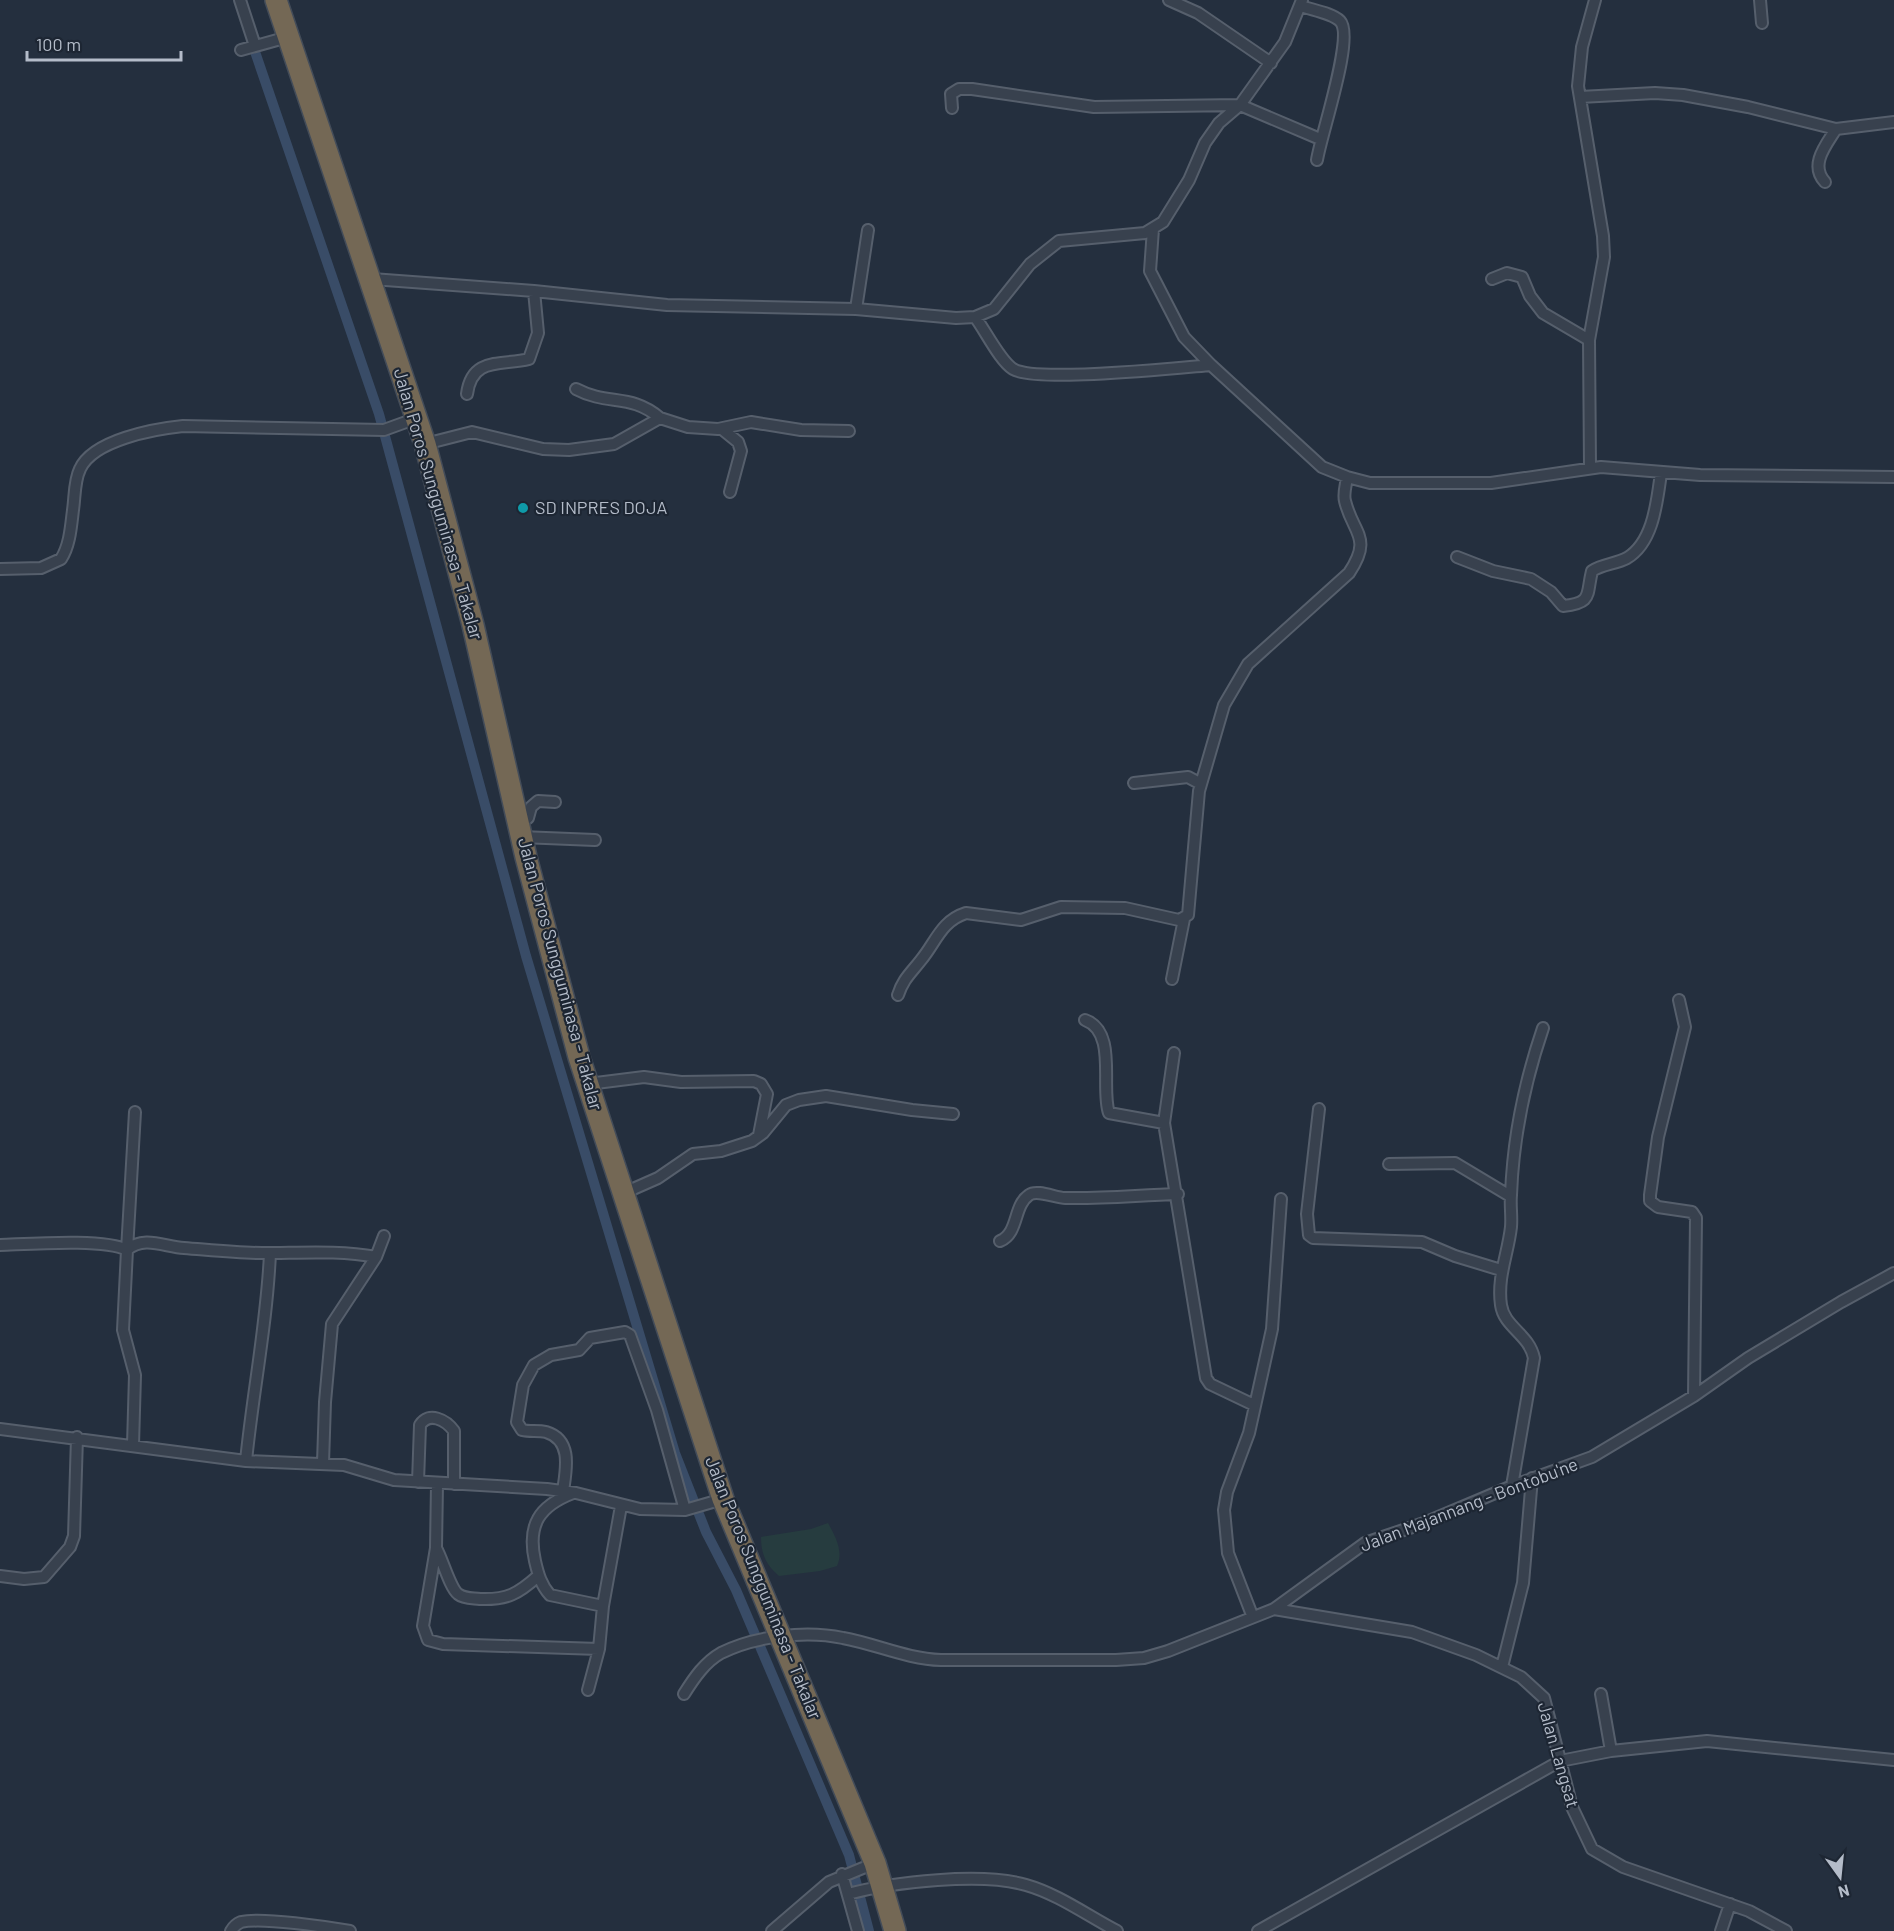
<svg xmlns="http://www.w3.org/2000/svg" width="1894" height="1931" font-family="Barlow,sans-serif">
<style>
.green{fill:#263c3f}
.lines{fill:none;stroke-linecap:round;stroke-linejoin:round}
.canal{stroke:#394c67;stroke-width:10}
.street-casing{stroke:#565f6c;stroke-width:14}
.highway-casing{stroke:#434c59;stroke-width:24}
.street{stroke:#38414e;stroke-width:10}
.highway{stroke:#746855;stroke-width:21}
.culture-dot{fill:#0f9aa8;stroke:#1d2633;stroke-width:2}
.labels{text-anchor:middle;stroke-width:4.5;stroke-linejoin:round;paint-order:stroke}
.street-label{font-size:18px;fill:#b4bcc9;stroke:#1d2633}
.poi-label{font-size:18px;fill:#b4bcc9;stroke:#1d2633;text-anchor:start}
</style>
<rect width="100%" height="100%" fill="#242f3e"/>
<path class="green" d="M828,1523C835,1536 844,1551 837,1566L820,1571L779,1576C766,1565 761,1554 761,1537L811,1529Z"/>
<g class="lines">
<path class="canal" d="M251,40L379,414L526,956L675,1453L706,1532L736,1590L849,1855L869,1931"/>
<defs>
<path id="street" d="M240,0L255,46
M1169,0L1198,13L1271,63
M1760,0L1762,23
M1301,6C1312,10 1332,13 1340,21C1355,36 1321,134 1317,160
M241,50L288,37
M1580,97L1655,93L1683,95L1748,107L1836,129
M952,108L951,94L959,89H972L1094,107L1240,105L1320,139
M1825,182C1809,165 1826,145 1836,129L1894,122
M1153,229L1150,271L1184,337L1211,365L1322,467L1347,477L1370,483H1491L1601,467L1700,475L1894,477
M372,279L534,291L667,305L856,309L956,318L975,317L994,309L1030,264L1059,241L1145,233L1163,222L1189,180L1205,143L1219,123L1240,105L1285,42L1302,0
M1492,279L1507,273L1522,277L1530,296L1543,313L1589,340
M856,309L868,230
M975,317C985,330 1000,361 1013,369C1036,383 1176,368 1211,365
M576,389C608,406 631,393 660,418
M467,394C472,356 502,366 529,359L538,333L534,291
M722,429L738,442L741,451L730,492
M425,444L472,432L543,449L569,450L614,444L660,418L688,427L718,429L751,422L801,430L849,431
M1590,467L1589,340L1604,257L1603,236L1578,86L1582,47L1595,0
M1457,557L1493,571L1531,579L1551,592L1563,606C1593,603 1586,595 1592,571C1602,564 1616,564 1627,558C1654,542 1657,500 1661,473
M0,569L41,568L61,559C70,545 71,526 73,510C75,497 74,481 80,469C93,440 154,429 183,426L384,430L417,418
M1134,783L1188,777L1201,784
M518,821L528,818L531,807L538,801L555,802
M521,837L595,840
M1172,979L1184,919
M898,995C903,979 911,973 921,960C936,942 941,921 966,913L1021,920L1061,907L1125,908L1179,920L1188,915L1199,791L1224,705L1248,664L1349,573C1373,537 1353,534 1345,501C1343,494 1346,485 1347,477
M1679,1000L1685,1027L1658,1137L1650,1195V1201L1658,1207L1692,1212L1696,1218L1694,1396
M1085,1020C1118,1032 1100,1088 1109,1113L1164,1123L1206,1378L1210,1384L1254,1405
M588,1084L644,1077L681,1082L754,1081L761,1084L767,1094L759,1135
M1319,1109L1307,1214L1309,1235L1313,1238L1422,1242L1455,1256L1501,1270
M1164,1123L1174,1053
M1389,1164L1455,1163L1510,1196
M624,1193L658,1178L693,1154L721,1151L752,1141L763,1133L786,1105L799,1100L826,1096L912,1110L953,1114
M1000,1241C1019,1233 1013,1206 1029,1195C1037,1189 1056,1198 1065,1198C1103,1199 1140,1195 1178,1194
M0,1245C29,1244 105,1238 127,1250L135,1112
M376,1257L384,1236
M0,1429L246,1461L344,1465L394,1480L547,1489L576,1493L640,1509L685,1510L723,1499
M133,1445L135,1375L123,1330L127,1250C144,1235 165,1247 184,1248C210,1250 237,1253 262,1253C301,1253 339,1250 376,1257L332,1324L325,1402L323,1463
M246,1461C253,1391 267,1323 270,1253
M418,1482L420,1425C429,1411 446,1420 454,1431V1484
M437,1484L436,1548L423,1626L428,1640L443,1644L599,1649
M1512,1486L1534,1358C1529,1334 1504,1327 1501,1305C1497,1277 1508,1254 1511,1227C1512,1216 1510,1206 1511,1195C1513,1138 1525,1081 1543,1028
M563,1491C566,1470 573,1440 546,1432C538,1430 530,1432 522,1430L517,1422L523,1385L534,1365L551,1355L579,1350L590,1338L625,1332L630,1335L657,1410L685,1510
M573,1493C539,1506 527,1525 535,1561C538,1574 541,1585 550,1595L603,1606L599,1649L588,1690
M436,1548C442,1558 450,1588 458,1594C464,1599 473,1598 480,1599C507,1600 518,1594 538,1576
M0,1576L24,1579L44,1577L70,1547L74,1536L77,1437
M603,1606L621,1506
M1274,1609L1412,1632L1476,1655L1521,1677L1544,1698L1572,1807L1592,1849L1623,1867L1749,1911L1786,1931
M1252,1615L1228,1553L1224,1510L1227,1492L1249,1433L1272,1329L1281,1199
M1502,1667L1523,1583L1532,1478
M684,1694C694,1678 705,1662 721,1653C755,1636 806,1630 843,1638C876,1644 907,1659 941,1660H1116L1144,1658L1168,1651L1274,1609L1365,1543L1424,1523L1512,1486L1592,1457L1694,1396L1748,1358L1841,1302L1894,1273
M1601,1694L1611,1751
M842,1874L858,1931
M848,1894C893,1882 982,1872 1026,1885C1058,1894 1088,1916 1117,1931
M231,1931C234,1926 236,1924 241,1922C262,1917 327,1927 350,1931
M772,1931L829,1882L875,1863
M1258,1931L1560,1761L1611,1751L1707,1741L1894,1760
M1721,1931L1730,1904"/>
<path id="highway" d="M276,0L425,444L473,625L526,857L579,1057L723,1499L875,1863L895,1931"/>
</defs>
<use href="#street" class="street-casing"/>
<use href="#highway" class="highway-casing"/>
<use href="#street" class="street"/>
<use href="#highway" class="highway"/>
</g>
<circle class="culture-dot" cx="523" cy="508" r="6"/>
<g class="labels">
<g class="street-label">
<text transform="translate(438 504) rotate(74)" y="6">Jalan Poros Sungguminasa - Takalar</text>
<text transform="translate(560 974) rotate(75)" y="6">Jalan Poros Sungguminasa - Takalar</text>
<text transform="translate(1469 1505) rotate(-21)" y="6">Jalan Majannang - Bontobu'ne</text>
<text transform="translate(763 1588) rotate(68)" y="6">Jalan Poros Sungguminasa - Takalar</text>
<text transform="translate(1558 1755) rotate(74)" y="6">Jalan Langsat</text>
</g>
<g class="poi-label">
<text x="535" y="514">SD INPRES DOJA</text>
</g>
</g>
<g transform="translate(1840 1877) rotate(165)" stroke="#1d2633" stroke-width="4.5" paint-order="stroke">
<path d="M0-4.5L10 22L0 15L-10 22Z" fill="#b4bcc9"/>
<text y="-9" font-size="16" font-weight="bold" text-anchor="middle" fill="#b4bcc9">N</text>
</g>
<path d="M27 51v9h154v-9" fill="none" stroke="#b4bcc9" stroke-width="3"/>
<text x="36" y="51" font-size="18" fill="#b4bcc9" stroke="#1d2633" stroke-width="4.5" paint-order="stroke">100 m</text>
</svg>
